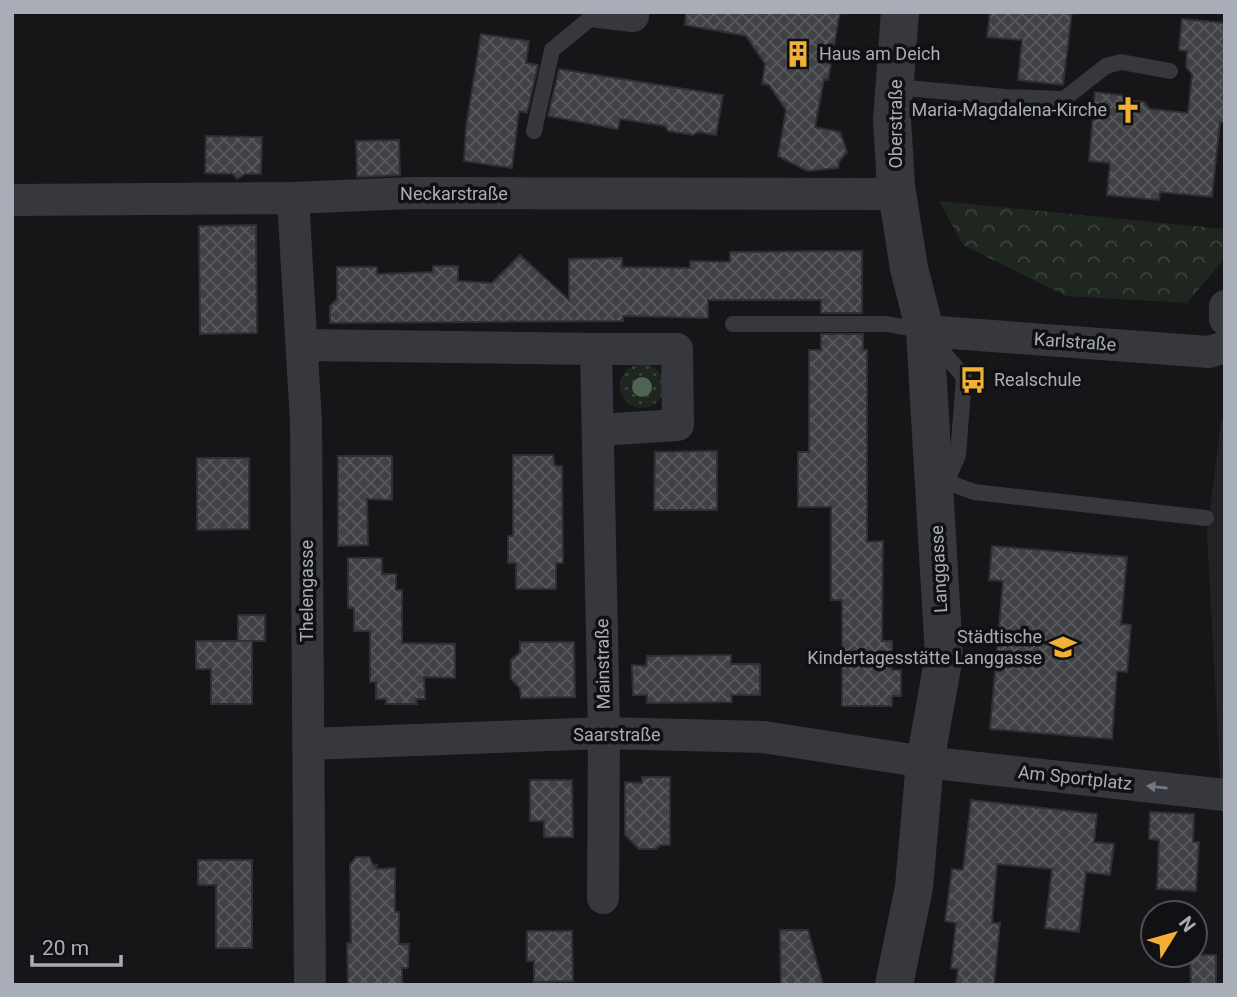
<svg xmlns="http://www.w3.org/2000/svg" width="1237" height="997" font-family="Roboto,sans-serif">
<style>
.built{fill:#222225}
.green{fill:url(#green-dots)}
.forest{fill:url(#forest-crowns)}
.building{fill:url(#building-cross-hatch);stroke:#303034;stroke-width:2}
.lines{fill:none;stroke-linecap:round;stroke-linejoin:round}
.service{stroke:#37383d;stroke-width:16}
.minor{stroke:#37383d;stroke-width:32}
.tertiary{stroke:#37383d;stroke-width:38}
.tree{fill:#506452}
.oneway{fill:#757881}
.labels{text-anchor:middle;stroke-width:7;stroke-linejoin:round;paint-order:stroke}
.poi-label{font-size:18px;fill:#a8adb8;stroke:#111113;text-anchor:start}
.street-label{font-size:18px;fill:#a8adb8;stroke:#111113}
</style>
<defs>
<pattern id="green-dots" width="8" height="8" patternUnits="userSpaceOnUse" patternTransform="scale(1.75)"><rect width="8" height="8" fill="#1e261f"/><path d="M2 2h.1M6 6h.1" fill="none" stroke="#3c433d" stroke-width="1.8" stroke-linecap="round"/></pattern>
<pattern id="forest-crowns" width="20" height="18" patternUnits="userSpaceOnUse" patternTransform="scale(1.75)"><rect width="20" height="18" fill="#1e261f"/><path d="M2 6a3 3 0 1 1 6 0M12 15a3 3 0 1 1 6 0" fill="none" stroke="#3c433d"/></pattern>
<pattern id="building-cross-hatch" width="8" height="8" patternUnits="userSpaceOnUse" patternTransform="scale(1.75)"><rect width="8" height="8" fill="#404145"/><path d="M0 0l8 8M0 8l8-8" fill="none" stroke="#595a5e"/></pattern>
</defs>
<rect width="100%" height="100%" fill="#161618"/>
<path class="built" d="M1225,419V813H1222L1207,534L1221,421Z"/>
<path class="green" d="M620 386a22 22 0 1 1 44 0a22 22 0 1 1-44 0Z"/>
<path class="forest" d="M939,201L1225,229V258L1187,303L1066,296L963,245Z"/>
<path class="building" d="M686,12H840L828,80L824,79L815,127L840,132L847,152L839,162L838,168L807,171L778,156L786,110L769,85L762,84L765,64L746,36L685,25Z
M990,12H1072L1063,85L1018,80L1022,40L987,37Z
M1182,19L1225,23V123L1220,122L1212,197L1160,192L1159,200L1107,195L1110,163L1089,161L1095,92L1128,96V100L1144,102L1150,109L1188,113L1192,74L1186,67L1187,51L1179,50Z
M481,34L529,41L526,63L538,65L527,113L519,111L512,168L464,161L466,127Z
M559,69L723,95L716,135L698,132L693,135L668,131L665,126L620,119L618,129L548,116Z
M206,136L262,137L261,174H245L237,179L233,174L205,173Z
M399,140L400,175L357,177L356,141Z
M256,225L257,333L200,334L199,226Z
M821,251H862V313H821V300H708V318L623,316V321L330,323V306L337,299V267H377V274L433,272V266H458V281L492,283L520,255L569,300V259L622,258V267L690,268V261L730,262V252Z
M821,334H863V350H867V542L883,541L882,641H892V670H901V696H892V706H842V600H831V507H798V452H809V350H821Z
M717,451V510H654L655,452Z
M513,455H553L555,466H562L563,563H556V589H516V563H508V536H513Z
M338,456H392V500L367,499L368,545L338,546Z
M197,458H249V529L197,530Z
M992,546L1127,557L1121,624L1131,625L1127,672L1117,671L1112,739L990,729L1003,581L989,580Z
M348,558H382V574H396V590H402V643L455,644V678L424,677L425,699H416L417,704H386V699H376V682H370V631H354V608H348Z
M238,615H265V641H238Z
M196,641H252V704H211V669H196Z
M520,642H574L575,697L521,698L520,688L511,679V660L520,652Z
M731,655V664H760V695H731L732,702L647,703V695H633L632,665L646,666L647,656Z
M642,777H670V845H660L656,849H639L625,835V782L642,783Z
M530,780H572L573,837H544V821H530Z
M971,800L1097,814L1094,842L1114,844L1110,875L1086,872L1079,932L1045,928L1052,869L997,864L992,923H1000L994,985H956L958,969L951,968L956,923L945,921L952,869L963,870Z
M1150,812L1194,814L1193,842H1199L1196,891L1157,889L1159,840L1149,839Z
M356,857H369L374,866L377,865L376,869L395,868V912H399V944H409L408,968H402V985H348L347,943H351L350,865Z
M198,860H252V948H216V885H198Z
M780,930H808L823,984L781,985Z
M527,931H572L573,981L534,982V961H527Z
M1190,955H1216V985H1191Z"/>
<g class="lines">
<path class="service" d="M895,87L1005,97L1064,99L1106,66L1121,62L1170,71
M534,131L552,50L598,12
M733,324H887L925,331L964,377L958,455L945,486
M947,482L974,492L1206,518"/>
<path class="minor" d="M598,12L633,16
M293,198L306,422L310,985
M12,200L293,198L412,193L897,194
M1225,306V319
M925,331L1209,352L1225,347
M303,345L596,349L604,733L603,898
M596,349H677L678,425L599,430
M308,744L604,733L764,737L925,762L1225,795"/>
<path class="tertiary" d="M894,985L914,887L925,762L944,656L925,331L909,268L896,186L892,120L900,12"/>
</g>
<circle class="tree" cx="642" cy="387" r="10"/>
<defs><path id="oneway-solid" d="M-6-.8H1V-3.2L6.5 0L1 3.2V.8H-6Z" transform="scale(1.75)"/></defs>
<use class="oneway" href="#oneway-solid" transform="translate(1157 787) rotate(-174)"/>
<defs>
<symbol id="building-bare" viewBox="-9 -9 18 18"><path d="M-4-6H4V6H1V3H-1V6H-4ZM-2.5-4.3h1.7v1.8h-1.7ZM.8-4.3h1.7v1.8H.8ZM-2.5-1h1.7V.8h-1.7ZM.8-1h1.7V.8H.8Z" fill="#f2b134" stroke="#111113" stroke-width="2.5" paint-order="stroke"/></symbol>
<symbol id="church-bare" viewBox="-9 -9 18 18"><path d="M-1.2-6h2.4v3.5h3.3v2.4h-3.3V6h-2.4V-.1h-3.3v-2.4h3.3Z" fill="#f2b134" stroke="#111113" stroke-width="2.5" paint-order="stroke"/></symbol>
<symbol id="bus-bare" viewBox="-9 -9 18 18"><path d="M-5-6H5V4H4V6H2V4H-2V6H-4V4H-5ZM-3.5-4V0h7V-4ZM-3.5 1.2v1.5H-2V1.2ZM2 1.2v1.5H3.5V1.2Z" fill="#f2b134" stroke="#111113" stroke-width="2.5" paint-order="stroke"/></symbol>
<symbol id="school-bare" viewBox="-9 -9 18 18"><path d="M0-5L7-2L0 1L-7-2ZM-4 1L0 2.5L4 1V4Q0 6-4 4Z" fill="#f2b134" stroke="#111113" stroke-width="2.5" paint-order="stroke"/></symbol>
</defs>
<g fill-rule="evenodd">
<use href="#building-bare" x="779" y="35" width="38" height="38"/>
<use href="#church-bare" x="1109" y="91" width="38" height="38"/>
<use href="#bus-bare" x="954" y="361" width="38" height="38"/>
<use href="#school-bare" x="1044" y="628" width="38" height="38"/>
</g>
<g class="labels">
<g class="poi-label">
<text x="819" y="60">Haus am Deich</text>
<text x="1107" y="116" text-anchor="end">Maria-Magdalena-Kirche</text>
<text x="994" y="386">Realschule</text>
<text x="1042" y="643" text-anchor="end">Städtische<tspan x="1042" dy="21">Kindertagesstätte Langgasse</tspan></text>
</g>
<g class="street-label">
<text transform="translate(896 124) rotate(-90)" y="6">Oberstraße</text>
<text x="454" y="200">Neckarstraße</text>
<text transform="translate(1075 342) rotate(4)" y="6">Karlstraße</text>
<text transform="translate(939 569) rotate(-93)" y="6">Langgasse</text>
<text transform="translate(307 591) rotate(-90)" y="6">Thelengasse</text>
<text transform="translate(603 664) rotate(-91)" y="6">Mainstraße</text>
<text x="617" y="741">Saarstraße</text>
<text transform="translate(1075 778) rotate(6)" y="6">Am Sportplatz</text>
</g>
</g>
<rect width="1237" height="997" fill="none" stroke="#a8adb8" stroke-width="28"/>
<g transform="translate(1174 934) rotate(53)"><circle r="33" fill="#111113" stroke="#4d4f55" stroke-width="2"/>
<path d="M0-5L12 26L0 18L-12 26Z" fill="#f2b134"/>
<text y="-10" font-size="19" font-weight="bold" text-anchor="middle" fill="#a8adb8">N</text>
</g>
<path d="M32 955v10h89v-10" fill="none" stroke="#a8adb8" stroke-width="3.5"/>
<text x="42" y="955" font-size="21" fill="#a8adb8" stroke="#111113" stroke-width="5" paint-order="stroke">20 m</text>
</svg>
